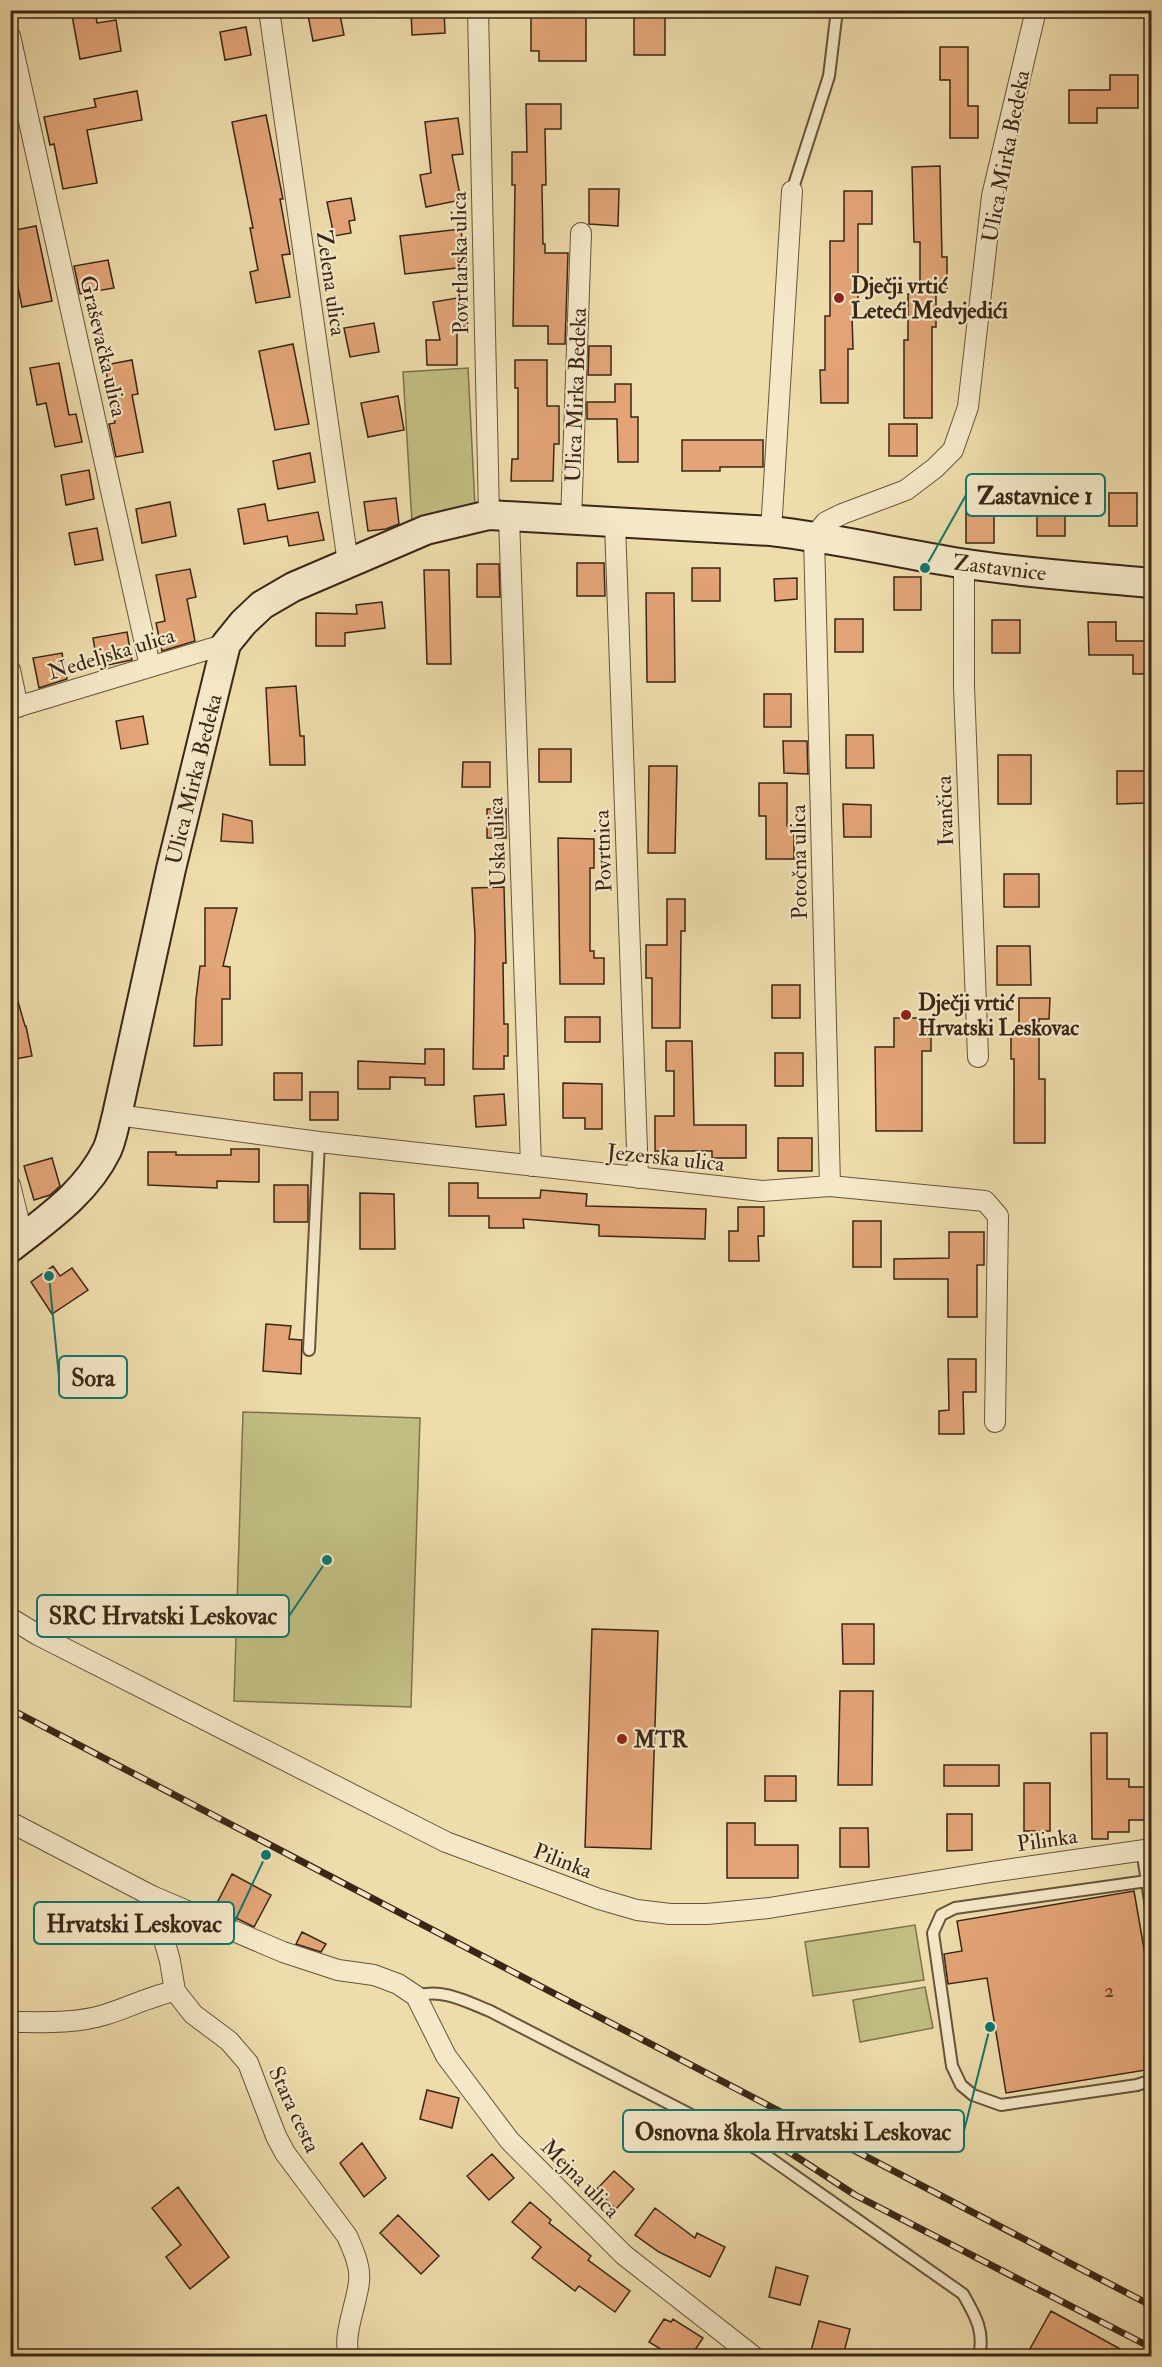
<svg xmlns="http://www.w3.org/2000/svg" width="1162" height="2367" font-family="'IM FELL Double Pica',serif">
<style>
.green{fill:#c1be83;stroke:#7e724c;stroke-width:1.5}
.building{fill:#e3a477;stroke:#3a2616;stroke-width:1.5}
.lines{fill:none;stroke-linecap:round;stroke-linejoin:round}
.lane-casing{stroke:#67543b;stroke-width:14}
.street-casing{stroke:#67543b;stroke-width:22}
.secondary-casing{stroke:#3a2616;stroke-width:32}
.lane{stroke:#f4e8c8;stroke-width:10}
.street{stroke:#f4e8c8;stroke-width:20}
.secondary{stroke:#f4e8c8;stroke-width:28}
.rail-casing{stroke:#3a2616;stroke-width:7}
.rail{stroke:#f4e8c8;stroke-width:4.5;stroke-dasharray:14;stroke-linecap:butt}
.poi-dot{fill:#8f2418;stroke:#f4e8c8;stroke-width:2}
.labels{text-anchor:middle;stroke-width:4.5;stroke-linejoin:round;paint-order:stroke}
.number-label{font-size:20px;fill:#64462e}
.street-label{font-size:22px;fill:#3a2616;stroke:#f4e8c8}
.poi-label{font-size:22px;font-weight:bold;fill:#3a2616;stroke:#f4e8c8;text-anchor:start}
.leader{fill:none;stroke:#0f766e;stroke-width:2}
.callout-dot{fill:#0f766e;stroke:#f4e8c8;stroke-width:2}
.callout{fill:#f4e8c8;stroke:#0f766e;stroke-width:2}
.callout-label{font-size:24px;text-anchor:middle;font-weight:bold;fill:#3a2616}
</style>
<rect width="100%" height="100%" fill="#eedcab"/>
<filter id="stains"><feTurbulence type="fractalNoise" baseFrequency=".00333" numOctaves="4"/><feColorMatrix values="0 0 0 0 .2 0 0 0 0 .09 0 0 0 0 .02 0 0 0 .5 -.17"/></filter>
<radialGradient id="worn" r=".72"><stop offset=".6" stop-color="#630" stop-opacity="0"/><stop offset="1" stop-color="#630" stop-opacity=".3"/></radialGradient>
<path class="green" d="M468,368L475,506L412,523L403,372Z
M243,1412L420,1418L411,1707L234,1701Z
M915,1925L924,1980L813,1996L805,1942Z
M925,1987L933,2028L860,2042L853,2000Z"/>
<path class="building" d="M71,10H95L97,23L116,20L121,51L80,59Z
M307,10H339L344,35L313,41Z
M411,10H444L445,33L412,35Z
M531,10H586V61H539V51H531Z
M634,13H665V55H634Z
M246,27L251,55L225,60L220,32Z
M940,47H968V106H978V138H950V80H940Z
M1110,75H1138V108H1097V123H1069V90H1110Z
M137,91L142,120L87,130L97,183L63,189L54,144L50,145L44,117L96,107L94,99Z
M526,104H561V129H545L546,185H542L543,244H545V253H568L565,344H548V326H513L515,185H512V152H527Z
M266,115L283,199H280L290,254L282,255L290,297L256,303L250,272L258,270L250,228H253L232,122Z
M458,118L463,154L452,155L461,200L426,207L420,175L431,173L425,122Z
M940,166L942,257H947V290H936V327H932V418H904V340H908V294H920V242H914L912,167Z
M589,189H619L618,226L589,224Z
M844,191H872V224H858V315H852L853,349H848V403H821L820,370H825V316H830V241H844Z
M351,198L355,220L349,221L351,233L334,236L327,202Z
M36,226L52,301L22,307L10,248V231Z
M461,229L465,267L405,274L400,236Z
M108,260L114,288L80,294L74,266Z
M463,297L468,326L457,328V365H427L426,340H440L433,302Z
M374,323L379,352L350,357L344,328Z
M293,344L309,424L275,430L259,351Z
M589,346H611V375H588Z
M132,360L138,394L132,395L143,452L116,457L109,424L115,423L105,365Z
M515,360H547V406H559V444H554L553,481H511L512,459H518V388H515Z
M59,363L69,415L76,414L82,442L55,447L46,403L37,405L30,368Z
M615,384H631V417H638V462H618L617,419H587V402H615Z
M398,396L404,430L368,437L361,403Z
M889,424H917V456H889Z
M682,440H763V467H720V471H682Z
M310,453L315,482L278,489L273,461Z
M89,470L94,499L66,505L61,475Z
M1109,493H1137V526H1109Z
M396,498L399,524L386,529L368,531L364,502Z
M170,502L176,536L142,543L136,509Z
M1037,503H1065V536H1037Z
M265,504L268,521L318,512L324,540L289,546L287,536L244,544L238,509Z
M966,510H994V543H966Z
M97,528L103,560L75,565L69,533Z
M577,563H604L605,596H577Z
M477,564H499L500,597H477Z
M692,568H720V601H692Z
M190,569L196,597L187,599L195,641L162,651L156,623L165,621L156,575Z
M424,570H449L451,664H427Z
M894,577H921V610H894Z
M797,578V599L775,601L774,579Z
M646,593H674L675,682H647Z
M382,602L385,628L345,633V646H316V613L357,614L356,605Z
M835,619H863V652H835Z
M992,620H1020V653H992Z
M1088,622H1116V641H1152V674H1133V655H1089Z
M127,632L132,660L98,667L93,638Z
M62,653L67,679L39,688L33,658Z
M296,686L300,736H304L305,765H270L266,688Z
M764,694H791V727H764Z
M143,716L148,744L121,749L116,721Z
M846,735H873L874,768H846Z
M783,741H807L808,774L784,773Z
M539,749H571V782H539Z
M998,755H1031V804H998Z
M463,762H490V787H462Z
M649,766H677L675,853H648Z
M1117,771H1145V803L1117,804Z
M759,783H787V826H794V859H766V816H759Z
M843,804L871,805V837H844Z
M487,809H506V838H487Z
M223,814L252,821L253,843L221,841Z
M558,838L594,839V868H590V951H594V958H604V984H560Z
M1004,874H1039V907H1004Z
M504,887L506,963H503L504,1024H508V1056H504V1069H473L475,935L472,888Z
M667,899H685V931H681L680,1028H652V978H646V945H667Z
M205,908H237L223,966L230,967V999H222V1045L194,1046L196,999L200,966H205Z
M997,946H1030L1031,985H997Z
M772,985H800V1018H772Z
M15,991L25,1026H26L32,1056L10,1060V992Z
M1019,998H1050L1049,1019H1039V1079H1045V1143H1014V1059H1011V1034H1019Z
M565,1017H600V1042H565Z
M894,1018H931V1051H922V1131H876L875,1047H894Z
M666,1041H692L694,1125H746V1158H712V1151H655V1116H674V1071H666Z
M425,1049H444V1085H425V1078L390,1077V1089H358V1061L425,1064Z
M775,1053H803V1086H775Z
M274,1073H302V1100H274Z
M563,1083L602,1084V1129H585V1118H563Z
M310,1092H338V1120H310Z
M504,1094L506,1125L476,1127L474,1096Z
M778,1138H812V1171H778Z
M231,1149H259V1182L217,1181V1188L148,1185V1152H176V1155H231Z
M52,1158L60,1186L50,1195L34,1200L24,1166Z
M449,1183H478V1198H540L541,1190L587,1194L586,1206L706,1209L705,1239L599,1236V1225L523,1219L524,1228H489V1216H449Z
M274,1185H308V1222H274Z
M360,1193L394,1194L395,1249H360Z
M738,1207H764V1236H758L759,1261H729V1231H738Z
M853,1221H881V1267H853Z
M949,1232H984V1265H977V1317H948V1279H894V1259L949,1258Z
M53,1266L60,1276L72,1268L88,1290L52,1314L31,1282Z
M266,1324L291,1326L289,1339L302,1340L301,1374L263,1371Z
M948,1359H976V1392H963L964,1434H939V1411L949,1410Z
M842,1624H874V1664H843Z
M592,1629L658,1631L651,1849L585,1847Z
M840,1691H873L872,1785H838Z
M1091,1733H1107V1779H1129V1787H1152V1820H1129V1832H1108V1839H1092Z
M944,1765H999V1786H944Z
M765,1776H796V1801H765Z
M1024,1783H1050V1831H1024Z
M947,1814H972V1850L947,1851Z
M727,1823H755V1845H798V1878H727Z
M840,1828H868L869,1867H840Z
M232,1874L271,1895L254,1927L224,1912L228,1907L218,1901Z
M1134,1891L1152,1995V2056L1144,2058L1146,2070L1006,2093L987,1978L948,1984L944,1954L962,1951L957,1921Z
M302,1932L326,1944L321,1952L296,1944Z
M427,2090L459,2098L452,2128L420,2119Z
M362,2143L386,2178L364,2197L340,2163Z
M492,2154L514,2178L489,2200L467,2176Z
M614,2171L634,2189L616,2209L596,2190Z
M178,2187L229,2257L190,2289L166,2257L181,2245L152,2208Z
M530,2202L551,2220L549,2223L591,2256L588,2260L630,2291L615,2312L579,2286L575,2291L532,2258L541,2247L512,2222Z
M655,2208L695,2238L697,2233L725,2247L710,2277L659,2252L635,2235Z
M398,2215L439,2256L421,2274L380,2233Z
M776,2267L808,2276L800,2305L769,2297Z
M1051,2311L1133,2356H1026Z
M664,2319L671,2322L673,2319L703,2338L691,2356H672L649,2342Z
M819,2321L850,2329L843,2356L811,2351Z"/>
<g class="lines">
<defs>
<path id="lane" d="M792,191L829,76L837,10
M309,1350L319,1142
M1142,1850L1152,1914
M1147,1881L955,1908L941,1915L933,1933L952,2066L961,2085L973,2095L1001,2105L1137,2085L1152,2080
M416,1996C442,1988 465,2001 490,2011L757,2149L963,2294C975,2315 985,2331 979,2356"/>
<path id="street" d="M269,10L348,563
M478,10L489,515
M10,36L150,666
M509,517L531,1166
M571,521L581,233
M615,524L638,1178
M771,531L792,191
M964,564V686L978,1057
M10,670L18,707
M10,709L226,644
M117,1115L319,1142L762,1191L830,1186L985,1201L998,1216L995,1422
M10,1185L23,1238
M830,1186L814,536L826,522L842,514L906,490L935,468L953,450L968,407L992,196L1036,10
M10,1618L38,1635L446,1842L599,1899L637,1910L670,1914H707L769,1908L991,1872L1152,1849
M10,1822L152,1896L283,1952L338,1970L374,1975L398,1984L416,1996L446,2056L509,2140L624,2255L753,2356
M152,1896L170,1961L175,1991L193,2014L229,2041L248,2063L276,2136L285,2153L347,2236C353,2250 361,2266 359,2282C357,2303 342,2336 349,2356
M10,2022C41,2022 74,2024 104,2015C128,2008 150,1996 175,1991"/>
<path id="secondary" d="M10,1248C47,1219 86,1193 107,1150C112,1139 114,1126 117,1115L171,869L226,644L243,623L262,605L293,587L426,530L489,515L771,531C834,538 897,553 960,563C1023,573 1088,577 1152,583"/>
</defs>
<use href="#lane" class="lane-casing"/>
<use href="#street" class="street-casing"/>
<use href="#secondary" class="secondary-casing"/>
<use href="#lane" class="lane"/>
<use href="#street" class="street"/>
<use href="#secondary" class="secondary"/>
<defs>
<path id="rail" d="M10,1709L1152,2306
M734,2116L855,2195L1152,2348"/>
</defs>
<use href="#rail" class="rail-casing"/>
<use href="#rail" class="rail"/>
</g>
<g class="poi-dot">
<circle cx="839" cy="298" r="6"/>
<circle cx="906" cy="1015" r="6"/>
<circle cx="622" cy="1739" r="6"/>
</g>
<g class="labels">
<g class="number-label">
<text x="1109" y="1997">2</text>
</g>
<g class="street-label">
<text transform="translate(1005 156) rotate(-79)" y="8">Ulica Mirka Bedeka</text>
<text transform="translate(459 263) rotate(-91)" y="8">Povrtlarska ulica</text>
<text transform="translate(332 283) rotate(82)" y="8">Zelena ulica</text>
<text transform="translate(104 346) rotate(77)" y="8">Graševačka ulica</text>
<text transform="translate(575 395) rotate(-88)" y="8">Ulica Mirka Bedeka</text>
<text transform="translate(1000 567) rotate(7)" y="8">Zastavnice</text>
<text transform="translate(111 653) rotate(-17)" y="8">Nedeljska ulica</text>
<text transform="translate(193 779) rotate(-76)" y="8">Ulica Mirka Bedeka</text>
<text transform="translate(944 811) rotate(-92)" y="8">Ivančica</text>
<text transform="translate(496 842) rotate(-92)" y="8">Uska ulica</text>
<text transform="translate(602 851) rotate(-92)" y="8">Povrtnica</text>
<text transform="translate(798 862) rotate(-91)" y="8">Potočna ulica</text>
<text transform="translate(666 1157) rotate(6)" y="8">Jezerska ulica</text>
<text transform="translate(1047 1839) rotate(-8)" y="8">Pilinka</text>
<text transform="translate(563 1860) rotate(21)" y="8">Pilinka</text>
<text transform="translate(295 2109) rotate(65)" y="8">Stara cesta</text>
<text transform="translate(581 2178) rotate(45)" y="8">Mejna ulica</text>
</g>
<g class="poi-label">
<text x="851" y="293">Dječji vrtić<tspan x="851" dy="25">Leteći Medvjedići</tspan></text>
<text x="918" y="1010">Dječji vrtić<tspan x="918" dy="25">Hrvatski Leskovac</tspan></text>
<text x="634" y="1747">MTR</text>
</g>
</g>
<path class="leader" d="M925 568L966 495M49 1276L59 1377M327 1560L289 1616M266 1855L234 1923M990 2027L964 2131"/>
<g class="callout-dot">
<circle cx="925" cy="568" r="6"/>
<circle cx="49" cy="1276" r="6"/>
<circle cx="327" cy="1560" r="6"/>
<circle cx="266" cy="1855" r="6"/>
<circle cx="990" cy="2027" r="6"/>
</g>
<g class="callout">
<rect x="966" y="474" width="139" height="42" rx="6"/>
<rect x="59" y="1356" width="68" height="42" rx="6"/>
<rect x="37" y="1595" width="252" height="42" rx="6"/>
<rect x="34" y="1902" width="200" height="42" rx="6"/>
<rect x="623" y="2110" width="341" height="42" rx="6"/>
</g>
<g class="callout-label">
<text x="1035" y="504">Zastavnice 1</text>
<text x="93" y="1386">Sora</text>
<text x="163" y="1624">SRC Hrvatski Leskovac</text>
<text x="134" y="1932">Hrvatski Leskovac</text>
<text x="793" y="2140">Osnovna škola Hrvatski Leskovac</text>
</g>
<rect width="1162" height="2367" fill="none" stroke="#eedcab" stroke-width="36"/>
<rect x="12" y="12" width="1138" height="2343" fill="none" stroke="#3a2616" stroke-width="3"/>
<rect x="18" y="18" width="1126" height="2331" fill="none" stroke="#3a2616" stroke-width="1.5"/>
<rect width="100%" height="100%" filter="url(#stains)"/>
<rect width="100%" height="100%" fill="url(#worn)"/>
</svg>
